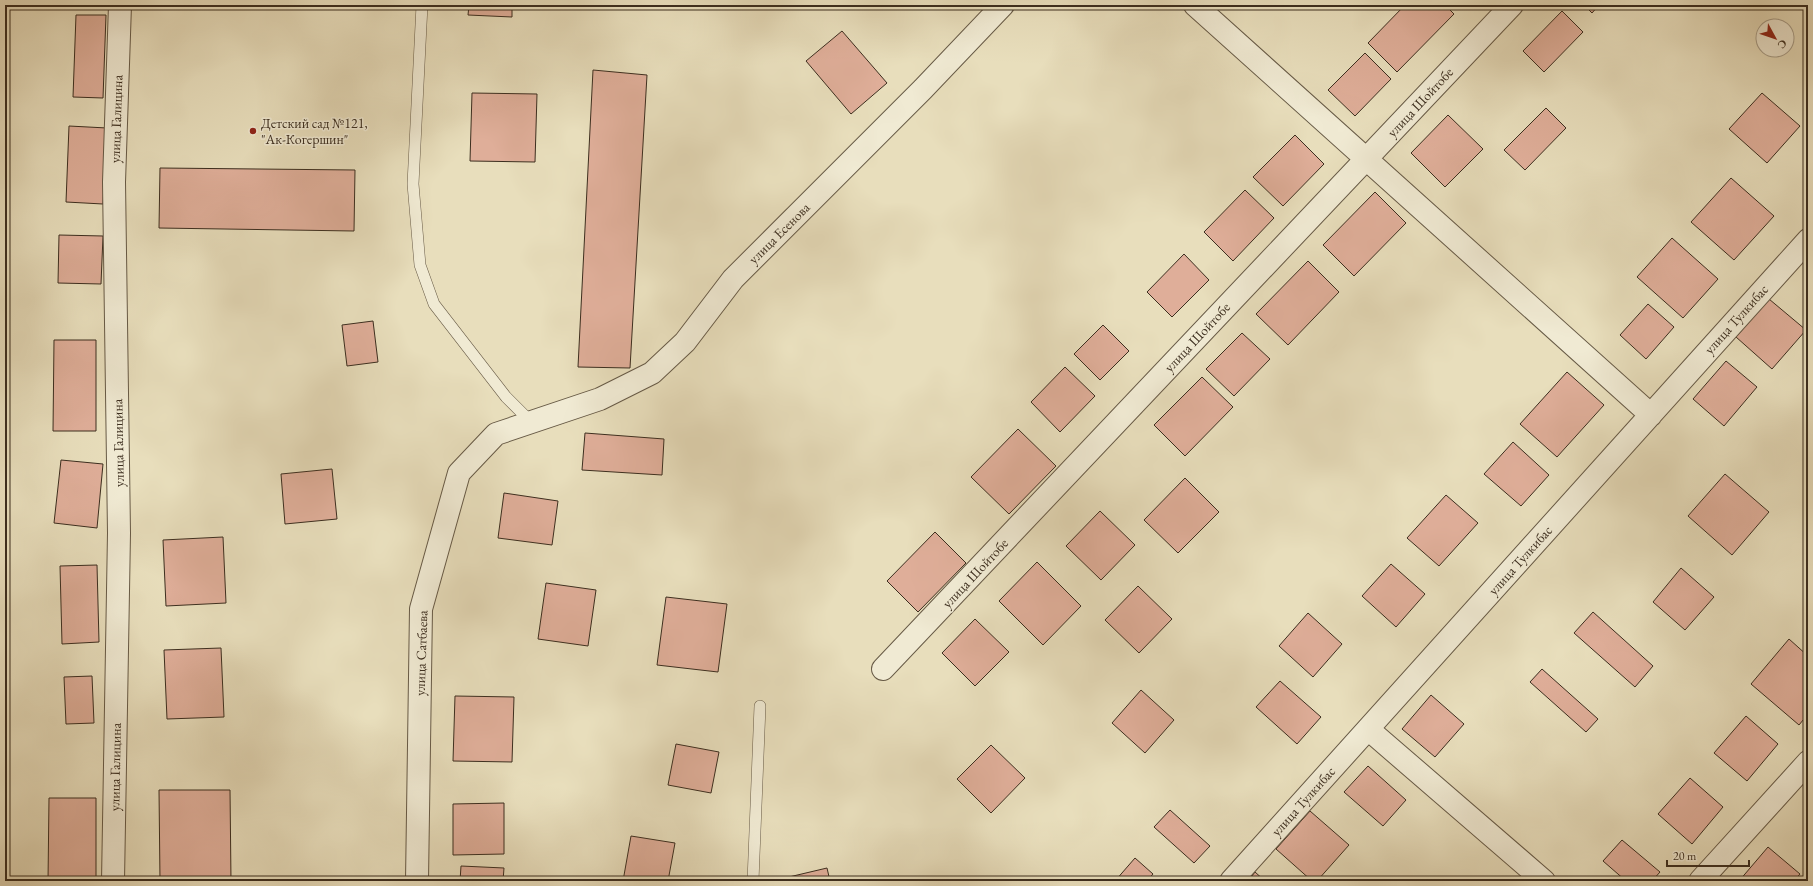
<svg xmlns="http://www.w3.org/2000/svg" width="1813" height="886" font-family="'EB Garamond',serif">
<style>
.building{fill:#dfae99;stroke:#3c2e1f}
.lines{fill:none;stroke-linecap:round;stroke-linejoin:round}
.service-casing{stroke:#675a46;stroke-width:12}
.minor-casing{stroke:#675a46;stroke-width:24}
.service{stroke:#f0ead3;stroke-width:11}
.minor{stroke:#f0ead3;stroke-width:22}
.poi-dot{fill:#8f2418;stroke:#f0ead3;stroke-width:1.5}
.labels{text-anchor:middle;stroke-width:3;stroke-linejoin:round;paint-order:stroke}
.street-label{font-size:14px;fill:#3c2e1f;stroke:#f0ead3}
.poi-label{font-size:14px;fill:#3c2e1f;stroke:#f0ead3;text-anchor:start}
</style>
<rect width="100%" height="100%" fill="#e8debc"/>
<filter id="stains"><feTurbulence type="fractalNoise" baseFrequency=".005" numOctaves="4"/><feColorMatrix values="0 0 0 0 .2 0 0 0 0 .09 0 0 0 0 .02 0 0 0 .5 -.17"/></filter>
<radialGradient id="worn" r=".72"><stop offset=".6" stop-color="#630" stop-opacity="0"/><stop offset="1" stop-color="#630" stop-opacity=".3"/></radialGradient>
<path class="building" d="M469,5H512V17L468,15Z
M1405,5H1445L1454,14L1397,72L1368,43Z
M1584,5H1599L1592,13Z
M1562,11L1583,32L1544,72L1523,51Z
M76,15H106L103,98L73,97Z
M842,31L887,83L851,114L806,61Z
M1365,53L1391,79L1355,116L1328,90Z
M593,70L647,75L630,368L578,367Z
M472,93L537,94L535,162L470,161Z
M1762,93L1800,126L1767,163L1729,129Z
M1546,108L1566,128L1525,170L1504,150Z
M1448,115L1483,149L1445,187L1411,153Z
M69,126L107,128L103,204L66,202Z
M1295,135L1324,164L1283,206L1253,177Z
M160,168L355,170L354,231L159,228Z
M1731,178L1774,216L1734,260L1691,222Z
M1245,190L1274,218L1233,261L1204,232Z
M1375,192L1406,223L1354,276L1323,245Z
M59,235L103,236L101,284L58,283Z
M1672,238L1718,279L1683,318L1637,277Z
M1184,254L1209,280L1172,317L1147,292Z
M1308,261L1339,292L1288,345L1256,314Z
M1769,299L1806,330L1772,369L1736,337Z
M1648,304L1674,327L1646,359L1620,335Z
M373,321L378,362L347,366L342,325Z
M1103,325L1129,351L1100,380L1074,354Z
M1242,333L1270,359L1234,396L1206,369Z
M54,340H96V431H53Z
M1726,361L1757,387L1724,426L1693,399Z
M1065,367L1095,396L1060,432L1031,402Z
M1567,372L1604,405L1557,457L1520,424Z
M1202,377L1233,407L1185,456L1154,425Z
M1018,429L1056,466L1009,514L971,477Z
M585,433L664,439L662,475L582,470Z
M1513,442L1549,475L1521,506L1484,474Z
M61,460L103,464L97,528L54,523Z
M332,469L337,519L285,524L281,474Z
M1725,474L1769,512L1732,555L1688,516Z
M1185,478L1219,512L1178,553L1144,520Z
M504,493L558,501L552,545L498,538Z
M1446,495L1478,523L1439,566L1407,538Z
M1100,511L1135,545L1101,580L1066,546Z
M935,532L966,563L918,612L887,581Z
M223,537L226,603L166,606L163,540Z
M1037,562L1081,606L1043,645L999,601Z
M1391,564L1425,594L1396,627L1362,596Z
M97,565L99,642L62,644L60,566Z
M1681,568L1714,597L1685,630L1653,602Z
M546,583L596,590L588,646L538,639Z
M1138,586L1172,619L1139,653L1105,620Z
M666,597L727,604L718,672L657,665Z
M1593,612L1653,666L1635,687L1574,633Z
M1308,613L1342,644L1313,677L1279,646Z
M975,619L1009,652L975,686L942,653Z
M1789,639L1808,656V714L1799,725L1751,684Z
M221,648L224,717L167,719L164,650Z
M1542,669L1598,719L1586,732L1530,682Z
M92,676L94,723L66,724L64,677Z
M1280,681L1321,717L1297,744L1256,707Z
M1141,690L1174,720L1145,753L1112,723Z
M1431,695L1464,724L1435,757L1402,729Z
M455,696L514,697L512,762L453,761Z
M1746,716L1778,744L1747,781L1714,753Z
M676,744L719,752L711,793L668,785Z
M991,745L1025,778L991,813L957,779Z
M1368,766L1406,800L1383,826L1344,792Z
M1690,778L1723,807L1692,844L1658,814Z
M159,790H230L231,881H160Z
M49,798H96V881H48Z
M504,803V854L453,855V804Z
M1170,810L1210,846L1194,863L1154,827Z
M1310,811L1349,845L1317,881H1312L1276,849Z
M631,836L675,843L668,881H623Z
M1622,840L1660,872L1652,881H1626L1603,861Z
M1768,847L1800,874L1794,881H1739Z
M1135,858L1153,874L1147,881H1115Z
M461,866L504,868L503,881H460Z
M827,868L830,881H772Z
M1255,872L1265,881H1248Z"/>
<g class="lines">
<defs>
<path id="service" d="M422,5L413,184L420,265L434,304L506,397L531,422
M753,881L760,706"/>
<path id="minor" d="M1195,5L1651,415
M883,669L1512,5
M1368,729L1544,881
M113,881L119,533L114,182L120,5
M417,881L421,609L459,473L496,434L600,399L652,373L685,342L733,279L923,89L1003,5
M1231,881L1808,240
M1700,881L1808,762"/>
</defs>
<use href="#service" class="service-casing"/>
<use href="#minor" class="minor-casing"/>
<use href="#service" class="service"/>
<use href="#minor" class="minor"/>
</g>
<circle class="poi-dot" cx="253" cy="131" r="4"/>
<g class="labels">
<g class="street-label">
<text transform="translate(1420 102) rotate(-47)" y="5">улица Шойтобе</text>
<text transform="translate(116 119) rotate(-88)" y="5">улица Галицина</text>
<text transform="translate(779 233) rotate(-45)" y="5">улица Есенова</text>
<text transform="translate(1736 319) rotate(-48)" y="5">улица Тулкибас</text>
<text transform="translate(1197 337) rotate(-47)" y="5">улица Шойтобе</text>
<text transform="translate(118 443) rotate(-91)" y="5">улица Галицина</text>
<text transform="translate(1520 560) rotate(-48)" y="5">улица Тулкибас</text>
<text transform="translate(975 573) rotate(-47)" y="5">улица Шойтобе</text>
<text transform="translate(421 653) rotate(-88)" y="5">улица Сатбаева</text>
<text transform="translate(115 767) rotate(-89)" y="5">улица Галицина</text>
<text transform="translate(1303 801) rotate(-48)" y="5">улица Тулкибас</text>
</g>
<g class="poi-label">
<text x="261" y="128">Детский сад №121,<tspan x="261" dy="16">"Ак-Когершин"</tspan></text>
</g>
</g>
<rect width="1813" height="886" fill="none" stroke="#e8debc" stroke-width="20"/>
<rect x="6" y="6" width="1801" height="874" fill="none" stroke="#3c2e1f" stroke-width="2"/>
<rect x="10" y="10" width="1793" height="866" fill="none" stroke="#3c2e1f"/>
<g transform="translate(1775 38) rotate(130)"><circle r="19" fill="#f0ead3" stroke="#a89f8b"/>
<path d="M0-3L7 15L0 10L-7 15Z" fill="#8f2418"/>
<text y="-6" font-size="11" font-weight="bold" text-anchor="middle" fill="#3c2e1f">С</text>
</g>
<path d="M1667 860v6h82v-6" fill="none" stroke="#3c2e1f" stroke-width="2"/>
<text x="1673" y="860" font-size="12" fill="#3c2e1f" stroke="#f0ead3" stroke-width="3" paint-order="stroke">20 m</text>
<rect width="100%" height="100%" filter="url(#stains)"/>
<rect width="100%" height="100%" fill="url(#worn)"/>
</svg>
